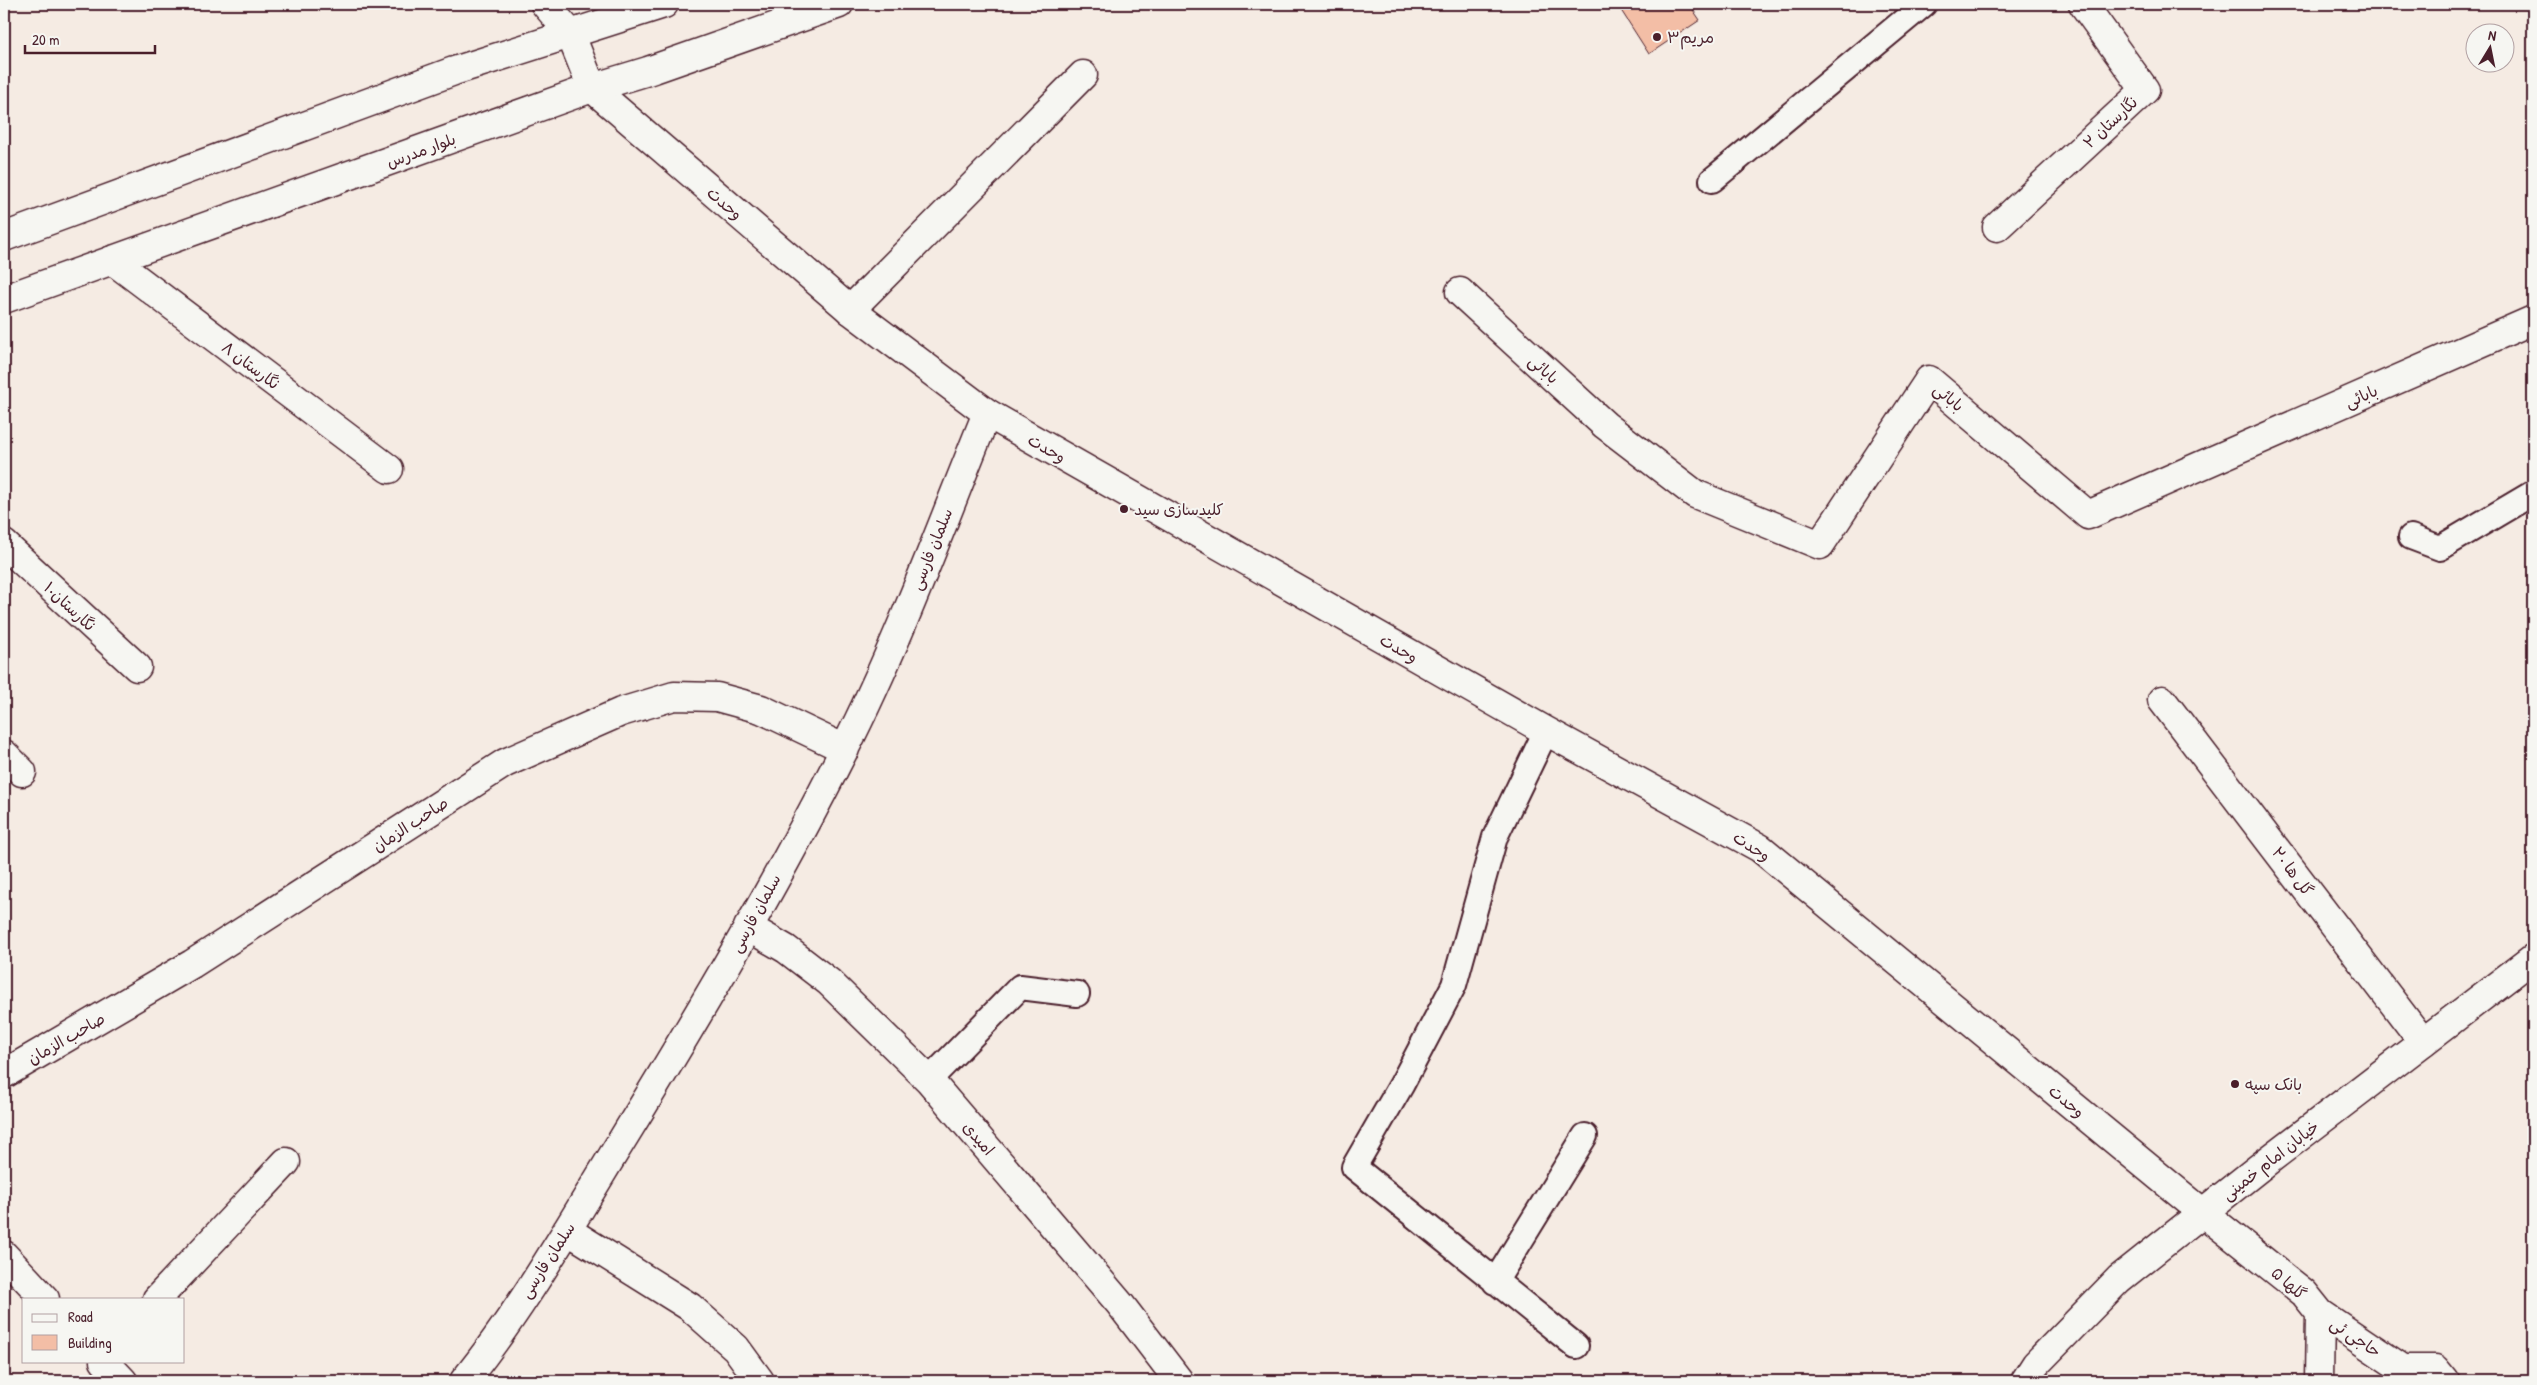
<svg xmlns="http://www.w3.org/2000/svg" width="2537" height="1385" font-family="'Patrick Hand','Playpen Sans Arabic',sans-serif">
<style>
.building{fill:#f3bea6;stroke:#4a1f2b}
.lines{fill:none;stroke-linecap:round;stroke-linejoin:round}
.service-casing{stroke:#4a1f2b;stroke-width:28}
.minor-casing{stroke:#4a1f2b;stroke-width:31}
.tertiary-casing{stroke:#4a1f2b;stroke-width:31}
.secondary-casing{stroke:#4a1f2b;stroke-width:31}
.service{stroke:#f6f6f2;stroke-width:24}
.minor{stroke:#f6f6f2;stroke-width:28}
.tertiary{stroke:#f6f6f2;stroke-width:28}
.secondary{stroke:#f6f6f2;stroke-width:28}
.poi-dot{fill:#4a1f2b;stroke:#f6f6f2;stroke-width:2}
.labels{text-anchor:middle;stroke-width:4;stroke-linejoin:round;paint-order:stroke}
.poi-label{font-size:16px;fill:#4a1f2b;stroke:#f6f6f2;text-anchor:start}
.street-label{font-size:16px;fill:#4a1f2b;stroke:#f6f6f2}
</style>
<rect width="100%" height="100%" fill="#f5ebe3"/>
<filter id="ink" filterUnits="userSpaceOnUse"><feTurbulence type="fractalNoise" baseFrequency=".02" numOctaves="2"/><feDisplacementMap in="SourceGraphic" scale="10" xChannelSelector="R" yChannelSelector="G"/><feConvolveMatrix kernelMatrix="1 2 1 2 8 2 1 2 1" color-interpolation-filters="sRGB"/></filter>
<g filter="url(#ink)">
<path class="building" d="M1617,4H1689L1700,20L1649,54Z"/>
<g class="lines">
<defs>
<path id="service" d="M1712,180L1924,4
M2411,537L2440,548L2533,493
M1546,731L1495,837L1454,985L1402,1084L1354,1167L1576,1346
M929,1080L1020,987L1077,994
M1495,1282L1585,1136"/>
<path id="minor" d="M1997,227L2145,90L2083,4
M112,260L389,469
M1460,292L1605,425L1695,494L1820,545L1929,380L2088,515L2533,320
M850,310L1083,75
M4,544L137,667
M2162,700L2423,1042
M4,754L22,772
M748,927L786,949L829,982L929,1080L1120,1304L1179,1381
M4,1074L192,964L505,763L621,712L674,696L717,697L761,709L845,749
M2202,1212L2304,1293L2320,1313L2319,1381
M567,1230L690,1307L736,1348L760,1381
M4,1255L45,1299
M157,1299L286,1162
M2320,1313L2403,1369H2435L2445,1381
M104,1361L123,1381
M464,1381C521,1311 571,1223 619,1145C698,1016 776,885 844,750C899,642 941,526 987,413"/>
<path id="tertiary" d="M545,4L570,33
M592,88L850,310L987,413L1546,731L1760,848L2202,1212"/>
<path id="secondary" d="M570,33L592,88
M4,237L454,71L664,4
M4,299L592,88L648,71L839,4
M2025,1381L2036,1364L2119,1279L2265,1163L2533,958"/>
</defs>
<use href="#service" class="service-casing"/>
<use href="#minor" class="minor-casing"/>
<use href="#tertiary" class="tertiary-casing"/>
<use href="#secondary" class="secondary-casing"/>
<use href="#service" class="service"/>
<use href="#minor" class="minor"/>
<use href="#tertiary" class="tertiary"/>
<use href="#secondary" class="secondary"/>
</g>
</g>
<g class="poi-dot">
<circle cx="1657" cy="37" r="5"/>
<circle cx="1124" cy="509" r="5"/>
<circle cx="2235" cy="1084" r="5"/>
</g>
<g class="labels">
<g class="poi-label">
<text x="1667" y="43">مریم۳</text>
<text x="1134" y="515">کلیدسازی سید</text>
<text x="2245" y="1090">بانک سپه</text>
</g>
<g class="street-label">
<text transform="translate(2110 122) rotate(-43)" y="6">نگارستان ۲</text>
<text transform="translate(421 150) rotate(-20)" y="6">بلوار مدرس</text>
<text transform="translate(725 203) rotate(41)" y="6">وحدت</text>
<text transform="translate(251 365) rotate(37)" y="6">نگارستان ۸</text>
<text transform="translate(1544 369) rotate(42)" y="6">بابائی</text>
<text transform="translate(2361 396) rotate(-24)" y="6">بابائی</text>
<text transform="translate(1949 397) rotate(40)" y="6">بابائی</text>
<text transform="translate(1047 448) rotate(30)" y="6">وحدت</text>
<text transform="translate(931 549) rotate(-68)" y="6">سلمان فارسی</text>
<text transform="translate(70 606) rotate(43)" y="6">نگارستان۱۰</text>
<text transform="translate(1399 648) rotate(30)" y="6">وحدت</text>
<text transform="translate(410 824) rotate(-33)" y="6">صاحب الزمان</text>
<text transform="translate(1752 846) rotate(33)" y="6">وحدت</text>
<text transform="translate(2293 871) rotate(53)" y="6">گل ها ۲۰</text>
<text transform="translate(755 913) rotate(-61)" y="6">سلمان فارسی</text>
<text transform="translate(66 1038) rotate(-30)" y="6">صاحب الزمان</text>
<text transform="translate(2067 1101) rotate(40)" y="6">وحدت</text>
<text transform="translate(979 1138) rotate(49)" y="6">امیدی</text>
<text transform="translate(2270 1160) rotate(-38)" y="6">خیابان امام خمینی</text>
<text transform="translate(547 1260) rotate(-57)" y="6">سلمان فارسی</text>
<text transform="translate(2289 1283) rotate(41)" y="6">گلها ۵</text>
<text transform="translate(2356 1337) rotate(34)" y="6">حاجی ئی</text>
</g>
</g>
<rect width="2537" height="1385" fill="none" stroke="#f6f6f2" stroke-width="20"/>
<rect x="10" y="10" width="2517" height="1365" fill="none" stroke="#4a1f2b" stroke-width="2" filter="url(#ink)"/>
<rect x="22" y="1298" width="162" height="65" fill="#f6f6f2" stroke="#b1a0a2"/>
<rect x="32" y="1314" width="25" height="8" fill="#f6f6f2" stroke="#b1a0a2"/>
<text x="68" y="1322" font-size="15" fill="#4a1f2b">Road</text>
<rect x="32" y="1335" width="25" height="15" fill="#f3bea6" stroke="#b1a0a2"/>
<text x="68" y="1348" font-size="15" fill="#4a1f2b">Building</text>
<g transform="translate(2490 48) rotate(10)"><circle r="24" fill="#f6f6f2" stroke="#b1a0a2"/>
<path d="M0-4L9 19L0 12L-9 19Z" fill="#4a1f2b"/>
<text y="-8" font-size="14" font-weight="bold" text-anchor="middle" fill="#4a1f2b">N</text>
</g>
<path d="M25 45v8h130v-8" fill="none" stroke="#4a1f2b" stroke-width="2.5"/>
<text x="32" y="45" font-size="15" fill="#4a1f2b" stroke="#f6f6f2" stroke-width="4" paint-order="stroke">20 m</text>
</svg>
